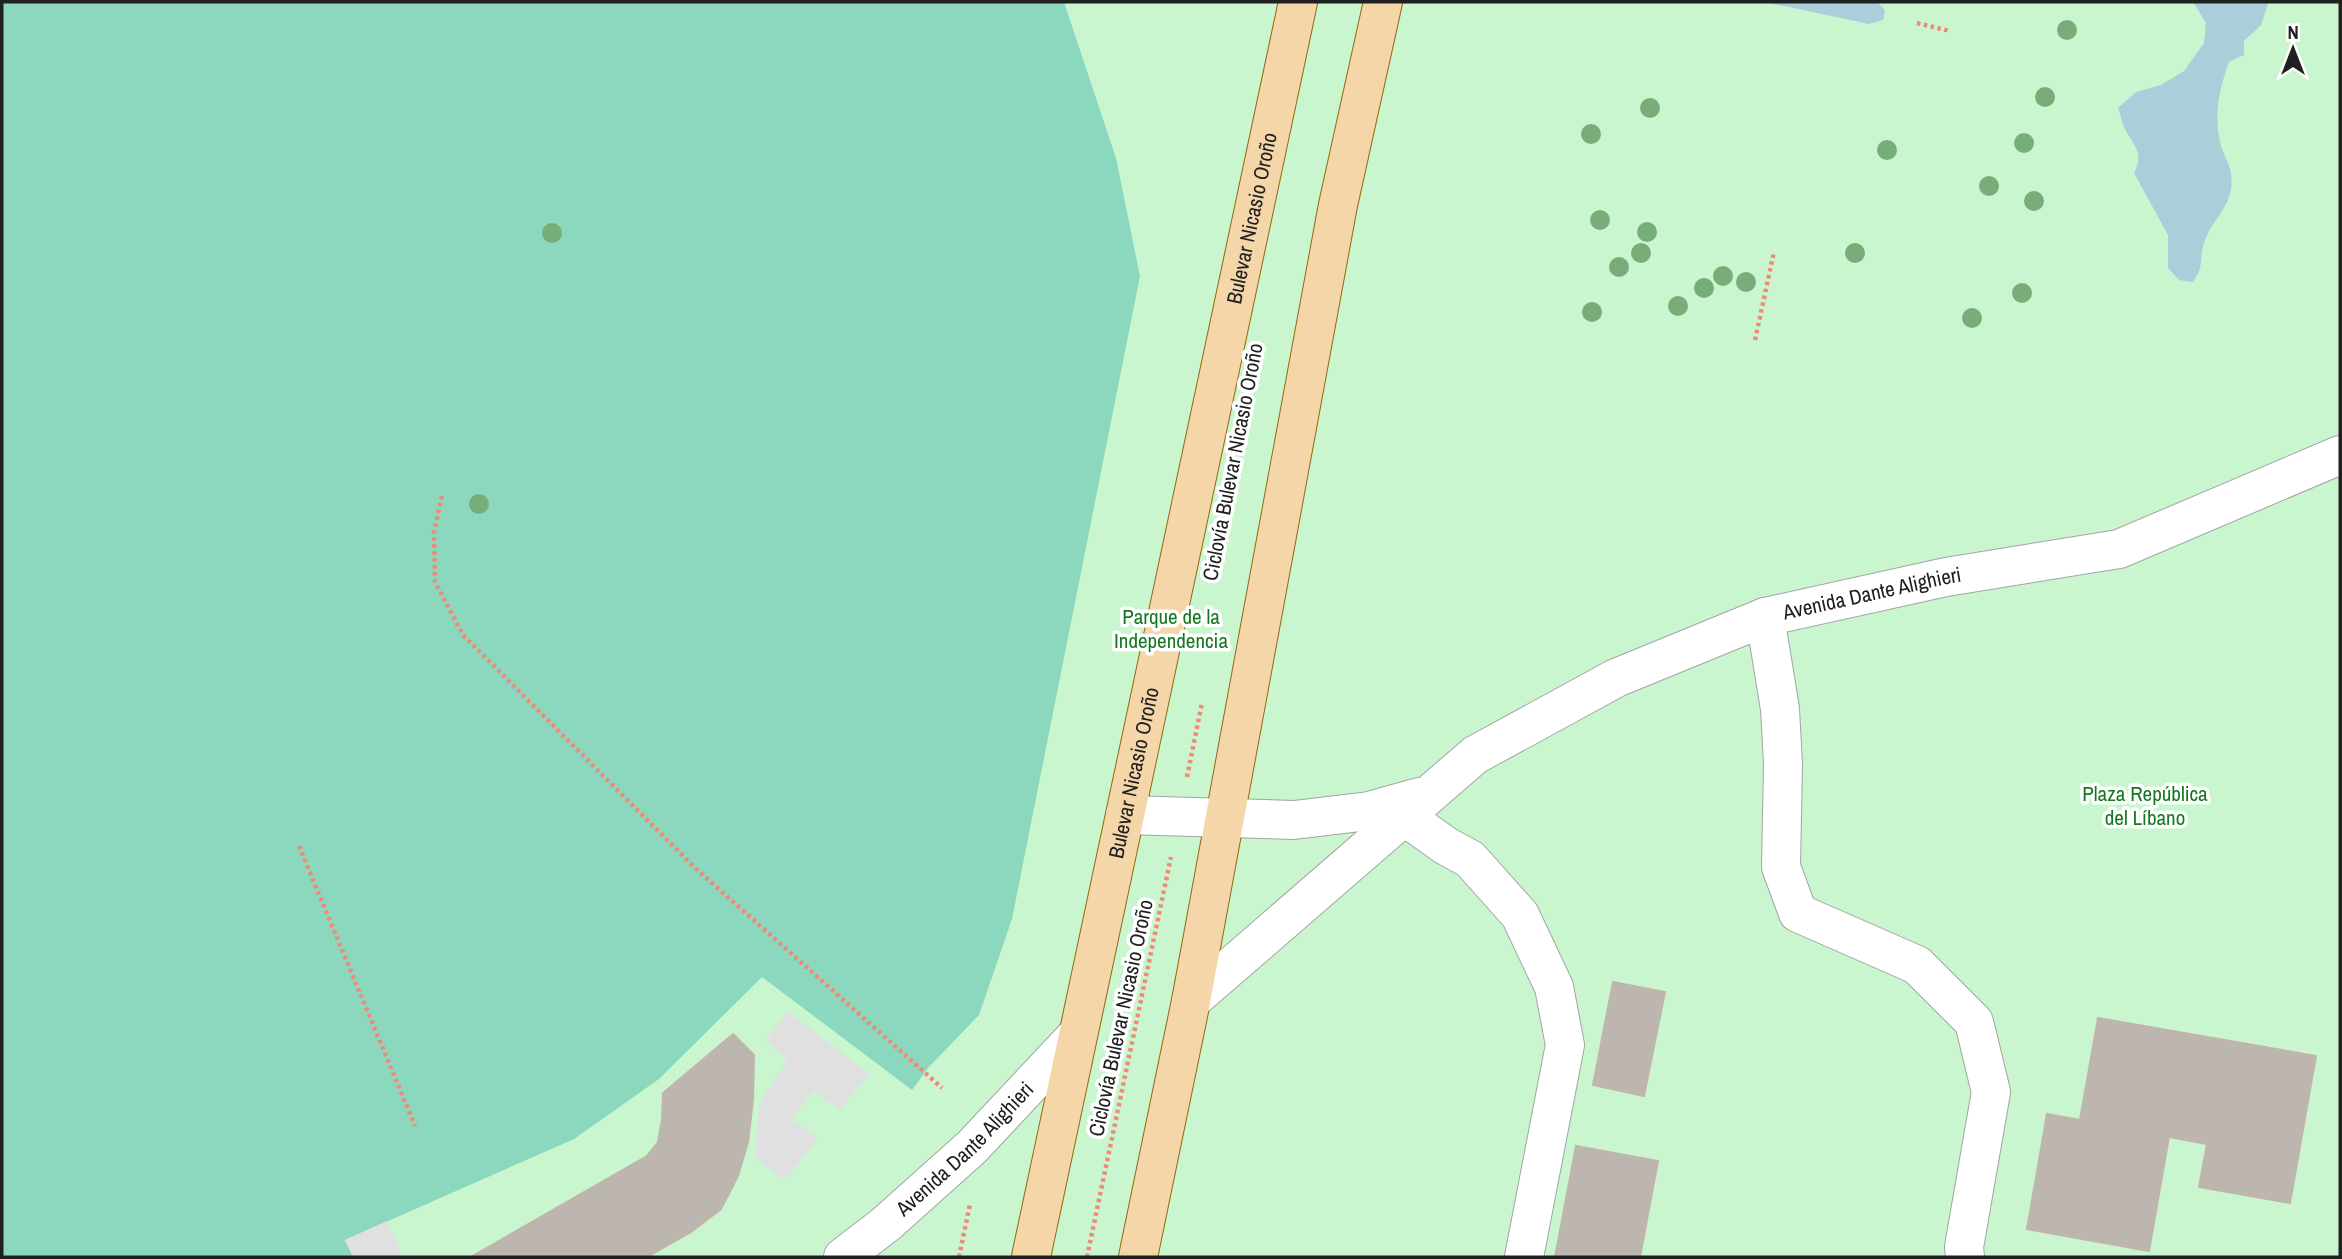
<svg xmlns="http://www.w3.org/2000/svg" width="2342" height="1259" font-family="'Archivo Narrow',sans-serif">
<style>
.park{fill:#c9f6ce}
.pitch{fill:#8cd8be}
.parking{fill:#e0e0e0}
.water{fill:#acceda}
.building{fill:#bdb6b0;stroke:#c1b5ab;stroke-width:2}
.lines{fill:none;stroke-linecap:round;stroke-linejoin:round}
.minor-casing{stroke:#a4a4a4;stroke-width:40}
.major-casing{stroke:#91690c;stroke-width:40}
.path{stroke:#ef8a7a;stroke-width:4.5;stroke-dasharray:3.5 3.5;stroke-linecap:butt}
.minor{stroke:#fff;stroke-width:38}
.major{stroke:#f5d6a8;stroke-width:38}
.tree{fill:#78ad7a}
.labels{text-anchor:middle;stroke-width:7;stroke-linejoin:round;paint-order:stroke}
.street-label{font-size:21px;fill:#202020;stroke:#fff}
.park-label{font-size:21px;fill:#157820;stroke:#fff}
</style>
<rect width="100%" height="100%" fill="#f0eee8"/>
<path class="park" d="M2,2H2340V1257H2Z"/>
<path class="pitch" d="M2,2H1064L1116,158L1140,276L1012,919L979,1015L928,1068L912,1090L762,977L659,1079L574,1139L345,1240L353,1257H2Z"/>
<path class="parking" d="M788,1011L869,1074L840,1110L813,1091L792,1120L819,1138L785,1180L755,1158L759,1104L787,1060L766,1040Z
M387,1221L403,1257H353L345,1240Z"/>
<path class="water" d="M1765,2H1877L1885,10L1883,20L1869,24Z
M2193,2H2267L2268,4L2261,25L2244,41V55L2229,62C2219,90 2214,113 2220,142C2222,152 2229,162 2231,173C2236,207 2210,218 2203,247C2199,263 2204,266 2193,282L2179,280L2168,268V235L2134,173C2144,153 2135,147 2126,131C2122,124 2121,115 2118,108L2136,92L2161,85L2184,71L2204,43L2206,23Z"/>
<path class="building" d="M1613,982L1665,992L1644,1096L1593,1085Z
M2098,1018L2316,1056L2290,1203L2199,1187L2207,1144L2169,1137L2149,1251L2027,1229L2047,1114L2080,1120Z
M733,1034L754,1055L753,1100L748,1142L738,1176L721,1209L691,1232L647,1156L658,1142L662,1120L663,1093Z
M1576,1146L1658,1161L1640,1257H1555Z
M647,1156L691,1232L647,1257H471Z"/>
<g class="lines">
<defs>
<g id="minor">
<path d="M1765,617L1780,709L1783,764L1781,867L1798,913L1917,965L1974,1022L1991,1092L1964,1247L1965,1257"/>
<path d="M1125,815L1294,820L1369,811L1419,797"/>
<path d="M1404,816L1446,846L1470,859L1520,915L1554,987L1565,1045L1524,1257"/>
<path id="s1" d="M1191,1001L1475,755L1616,678L1765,617L1946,577L2119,549L2340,455"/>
<path id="s2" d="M843,1257L886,1224L972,1147L1078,1034"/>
</g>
<g id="major">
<path id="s3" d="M1031,1257L1298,2"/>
<path d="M1138,1257L1191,1001L1338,205L1383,2"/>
</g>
</defs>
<use href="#minor" class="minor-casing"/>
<use href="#major" class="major-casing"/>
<path class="path" d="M1917,23L1950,31
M1755,340L1774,252
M442,496L434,532L435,582L463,635L693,866L942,1088
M1187,777L1202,703
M299,846L415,1126
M959,1257L970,1204
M1087,1257L1171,857"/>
<use href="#minor" class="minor"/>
<use href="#major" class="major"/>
</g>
<g class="tree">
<circle cx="2067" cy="30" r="10"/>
<circle cx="2045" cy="97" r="10"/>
<circle cx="1650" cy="108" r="10"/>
<circle cx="1591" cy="134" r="10"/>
<circle cx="2024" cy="143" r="10"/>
<circle cx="1887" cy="150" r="10"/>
<circle cx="1989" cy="186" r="10"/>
<circle cx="2034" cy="201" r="10"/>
<circle cx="1600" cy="220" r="10"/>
<circle cx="1647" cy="232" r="10"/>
<circle cx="552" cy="233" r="10"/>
<circle cx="1641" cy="253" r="10"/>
<circle cx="1855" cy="253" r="10"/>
<circle cx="1619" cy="267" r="10"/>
<circle cx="1723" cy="276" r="10"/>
<circle cx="1746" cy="282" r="10"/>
<circle cx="1704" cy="288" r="10"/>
<circle cx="2022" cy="293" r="10"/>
<circle cx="1678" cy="306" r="10"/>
<circle cx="1592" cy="312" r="10"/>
<circle cx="1972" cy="318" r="10"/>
<circle cx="479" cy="504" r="10"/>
</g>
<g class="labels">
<g class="street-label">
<text dy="7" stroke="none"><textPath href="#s3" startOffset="1062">Bulevar Nicasio Oroño</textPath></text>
<text transform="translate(1233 462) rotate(-79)" y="7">Ciclovía Bulevar Nicasio Oroño</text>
<text dy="7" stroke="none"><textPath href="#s1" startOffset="807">Avenida Dante Alighieri</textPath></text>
<text dy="7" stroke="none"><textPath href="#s3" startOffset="495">Bulevar Nicasio Oroño</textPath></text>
<text transform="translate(1121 1018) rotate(-78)" y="7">Ciclovía Bulevar Nicasio Oroño</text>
<text dy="7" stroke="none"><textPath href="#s2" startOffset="163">Avenida Dante Alighieri</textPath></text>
</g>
<g class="park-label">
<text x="1171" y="624">Parque de la<tspan x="1171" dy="24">Independencia</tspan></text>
<text x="2145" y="801">Plaza República<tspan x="2145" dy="24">del Líbano</tspan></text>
</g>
</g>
<rect width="2342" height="1259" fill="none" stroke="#202020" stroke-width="7"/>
<g transform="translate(2293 49)" stroke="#ffffff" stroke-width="5" paint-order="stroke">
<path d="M0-5L12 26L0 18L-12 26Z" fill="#202020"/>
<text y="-10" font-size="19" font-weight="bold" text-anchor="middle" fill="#202020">N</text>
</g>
</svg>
